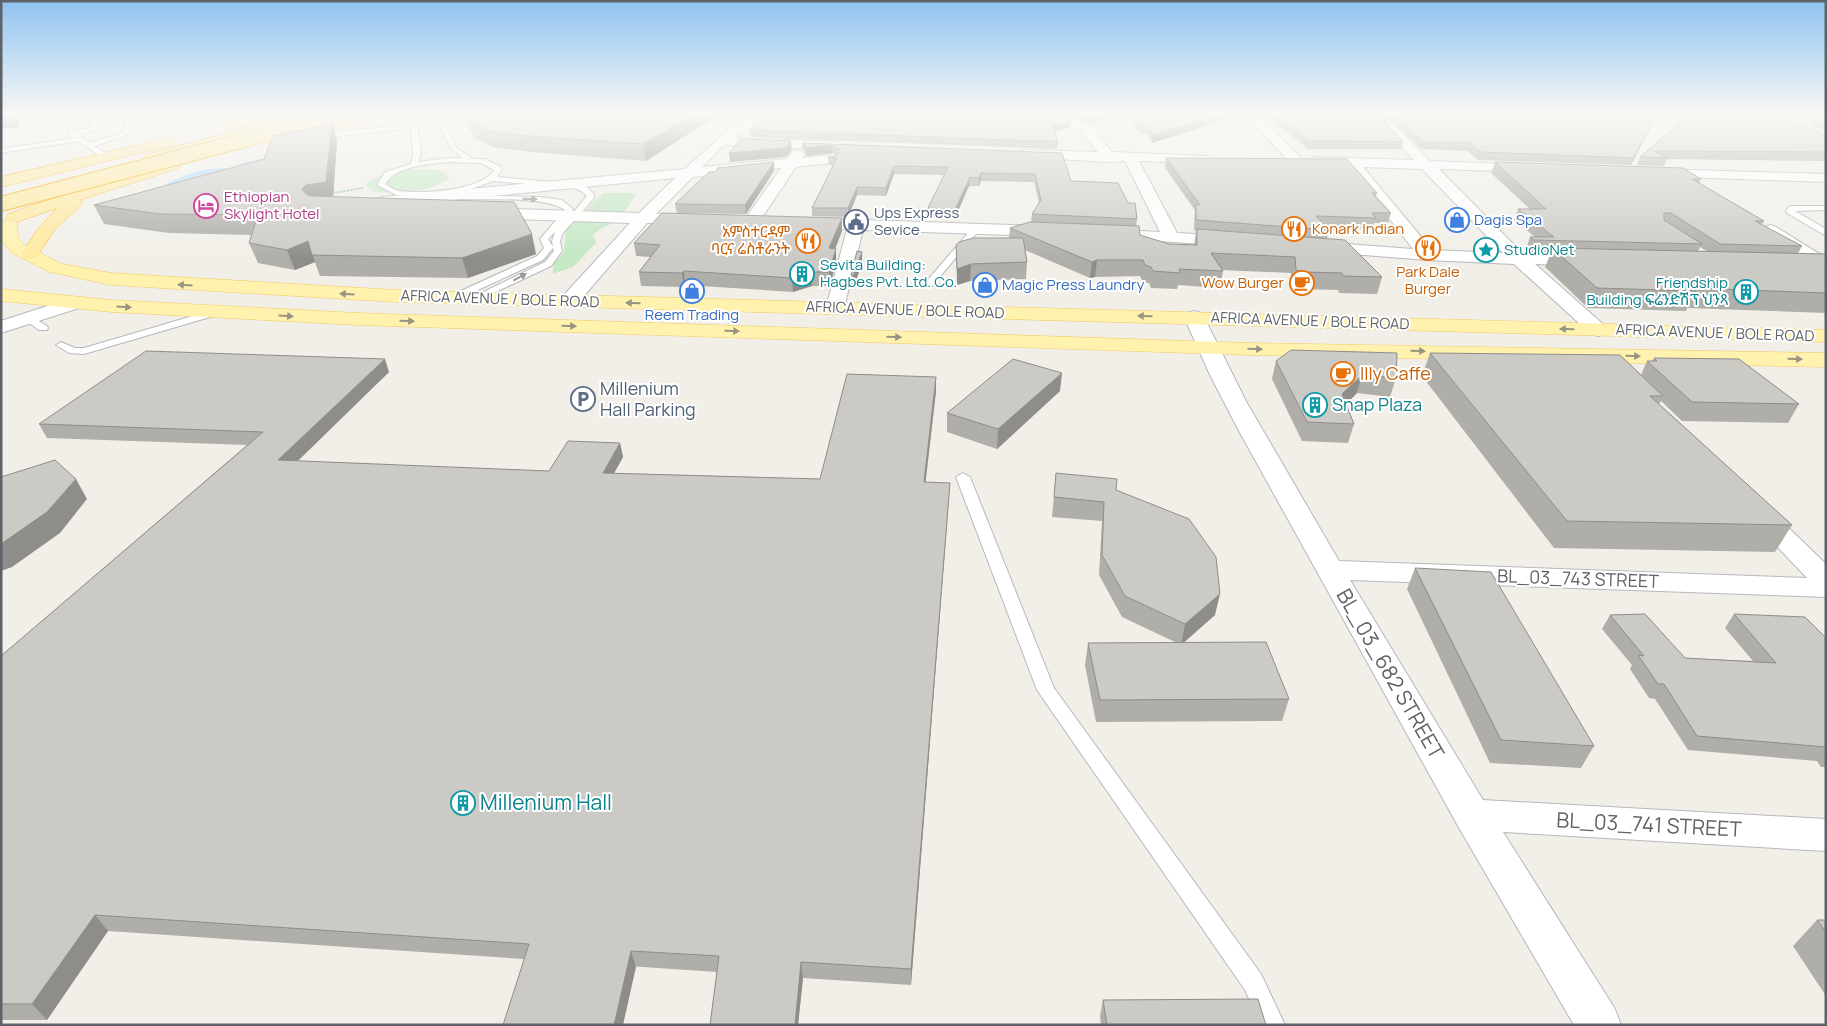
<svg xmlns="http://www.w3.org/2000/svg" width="1827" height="1026" font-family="Manrope,'Noto Sans Ethiopic',sans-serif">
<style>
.green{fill:#c5e8c5}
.water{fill:#aadaff}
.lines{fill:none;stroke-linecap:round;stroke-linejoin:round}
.service-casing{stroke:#b5b8bc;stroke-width:2}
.minor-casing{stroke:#b5b8bc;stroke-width:2}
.primary-casing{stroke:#f2c960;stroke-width:1}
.trunk-casing{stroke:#f9ab00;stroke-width:1}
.path{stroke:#9cc7a9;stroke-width:2;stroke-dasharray:2.5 1;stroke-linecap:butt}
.service{fill:#fff;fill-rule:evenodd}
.minor{fill:#fff;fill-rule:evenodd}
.primary{fill:#fff2af;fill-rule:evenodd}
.trunk{fill:#feeaa1;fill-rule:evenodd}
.trunk-bridge-casing{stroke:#f9ab00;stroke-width:16;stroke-linecap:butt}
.trunk-bridge{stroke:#feeaa1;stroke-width:14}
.wall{fill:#afaea9;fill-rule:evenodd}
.shaded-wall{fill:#8f8d8a}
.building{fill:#cccac5;stroke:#8f8d8a}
.oneway{fill:#979a9d}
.oneway2{fill:#979581}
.labels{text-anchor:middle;stroke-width:4;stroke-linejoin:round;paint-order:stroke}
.far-hotel-label{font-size:15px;fill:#b23c85;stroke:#fff;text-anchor:start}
.far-service-label{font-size:15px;fill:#4e5e75;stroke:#fff;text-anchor:start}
.far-shop-label{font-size:15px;fill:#366cbe;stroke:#fff;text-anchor:start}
.far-food-label{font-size:15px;fill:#c56008;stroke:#fff;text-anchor:end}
.far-culture-label{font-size:15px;fill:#0d838f;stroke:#fff;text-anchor:start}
.far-street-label{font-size:15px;fill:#5f6368;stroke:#fff}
.food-label{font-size:18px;fill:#c56008;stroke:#fff;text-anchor:start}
.service-label{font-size:18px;fill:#4e5e75;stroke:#fff;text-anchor:start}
.culture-label{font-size:18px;fill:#0d838f;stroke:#fff;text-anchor:start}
.street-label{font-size:18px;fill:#5f6368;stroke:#fff}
.near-street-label{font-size:21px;fill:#5f6368;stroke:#fff}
.near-culture-label{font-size:21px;fill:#0d838f;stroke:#fff;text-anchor:start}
</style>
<rect width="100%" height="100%" fill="#f1efe8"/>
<path class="green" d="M413,169L440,170L450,178C424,194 402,194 373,192L365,184L381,175Z
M603,193H637L618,221L602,228L593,235L596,243L573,267L553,274V264L564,252L566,230Z"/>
<path class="water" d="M260,160L271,161L149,194C177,177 205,164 239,169L237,166L246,162Z"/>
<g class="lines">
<defs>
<path id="service" d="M31,115H52C48,118 35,118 31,115Z
M62,115H68L75,131L91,128L92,115H98L96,130L78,135L90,143L122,133L124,131L125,115H131L130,131L126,135L95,146L109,156L110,158L106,160L79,141L1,153V149L74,138L70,134Z
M405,115H412L420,121L417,124L421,153L418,162L448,158H463L451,149L441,128L416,115H424L446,126L456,147L473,159H485L501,167L502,169L497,177L573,184L587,187L594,194V198L563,233L560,241L562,251L551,266L479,300L476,301L471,298L545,262L554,251L553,248L543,260L456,300H450V296L537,256L544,248L540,239L565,210C545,196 488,200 462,199L458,197L459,195L540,197L562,200L573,209L566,221L587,196L581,191L573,188L493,181L466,191L429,196L396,195L377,185L385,172L411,164L413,153L411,127L398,130L329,137L326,135L329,133L398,126L413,121ZM448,162L481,163L494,170C481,191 423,194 399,191C394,190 390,187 385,184C397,165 427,165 448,162ZM555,232L552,241L553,247L548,239Z
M1790,206H1826V210L1795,211L1826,229V236L1787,213L1786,211Z
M974,226L981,228L932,286H926V282Z
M213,310L217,311V315L84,354L69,353L56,345L61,342L75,348H84Z
M29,315L47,326L48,328L47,330H39L25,320V316Z
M963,473L970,477L1054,688L1261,974L1285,1025H1261L1245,990L1037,690L956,477Z"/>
<path id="minor" d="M774,115H798L796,118L751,127L733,138L837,142L844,146L837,150L724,145L702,167L787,159L793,151L798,150L805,154L802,158L833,155L838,156L840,159L838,162L796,167L759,222H747L745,219L781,168L693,177L656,214L692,215L698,217L700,220L698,223H647L576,305L569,307L562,305L560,301L562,297L630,223L486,218L480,216L478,213L480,210L486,208L639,213L675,178L382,207L377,205L374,202L377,199L382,197L685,169L731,127L743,121Z
M1054,115C1085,114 1094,129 1112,152L1207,156L1209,159L1207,162L1202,163L1139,161L1177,233L1232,236L1238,237L1240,241L1238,245L1232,246L1100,237L1098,234L1100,231L1106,229L1160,232L1125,161L1109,162L1021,157L1019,154L1021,151L1026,150L1098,152L1079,130Z
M1240,115H1255L1263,119L1301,158L1303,161L1301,164H1291L1255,125Z
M1573,115H1826V118L1814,123L1801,124L1579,119Z
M1388,122L1392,123L1430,161L1534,165L1536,168L1529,172L1439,169L1523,254L1589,257L1592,261L1589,265L1583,266L1535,264L1605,326L1608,330L1605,334L1598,336L1591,334L1514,264L1427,260L1314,251L1312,247L1314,243L1320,242L1413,249L1348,166L1313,165L1306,161L1313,157L1414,160L1382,126ZM1363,167L1422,169L1503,253L1432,250Z
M1658,169L1826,174V182L1653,176L1651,173L1653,170Z
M857,217L864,220L1044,226L1050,228L1052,231L1050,234L1044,236L863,230L844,308L842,312L835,314L828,312L826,308L847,229L806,228L800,226L798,223L800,220L806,218L851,220Z
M1770,225L1776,227L1826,258V271L1820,270L1764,233L1762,230L1764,227Z
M75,297L82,299L84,303L82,307L1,333V321Z
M1194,311L1201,313L1204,317L1247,403L1339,561L1807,578L1746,514L1750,508L1759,506L1768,508L1826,564V597L1350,580L1483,800L1826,819V851L1503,832L1615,1009L1621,1025H1574L1458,826L1239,431L1210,375L1184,317L1187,313Z"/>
<path id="primary" d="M9,219L15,220L17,224L18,238L24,245L62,264L111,273L396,290L1826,330V342L396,302L111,285L50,272L12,253L1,240V223Z
M1,289L112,300L358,313L1250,343L1826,353V367L1250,355L358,325L112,312L1,301Z"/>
<path id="trunk" d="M262,115H285L283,118L230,130L223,126L225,123Z
M361,115H383L381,118L296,138L289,134L291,131Z
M251,127L258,131L256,134L150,162L145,161L143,158L145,155Z
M168,138L173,139L175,142L173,145L1,187V177Z
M174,161L179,162L181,165L179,168L80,200L82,203L80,206L55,229L36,258L30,259L24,258L21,254L38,229L57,208L14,223L8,222L6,218L8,214L67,194Z"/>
</defs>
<use href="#service" class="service-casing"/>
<use href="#minor" class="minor-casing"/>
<use href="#primary" class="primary-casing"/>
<use href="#trunk" class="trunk-casing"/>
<path class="path" d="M333,193L363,188"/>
<use href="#service" class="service"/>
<use href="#minor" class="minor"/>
<use href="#primary" class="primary"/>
<use href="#trunk" class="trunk"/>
<defs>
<path id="trunk-bridge" d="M1,204L340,115"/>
</defs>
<use href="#trunk-bridge" class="trunk-bridge-casing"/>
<use href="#trunk-bridge" class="trunk-bridge"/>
</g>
<path class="wall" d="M462,115H718L646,161L530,152L493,147L475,138Z
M1069,115H1124L1089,123L1074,116Z
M1128,115H1239L1152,143L1147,134H1141Z
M1266,115H1635L1653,122L1631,165L1478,160L1468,151L1421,149L1393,122L1388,120L1385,122L1403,142L1401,149H1308Z
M1826,115V132L1810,125L1814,118Z
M1688,116L1826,135V161L1667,159L1664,166L1637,165L1640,157Z
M1071,127L1054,131L1058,142L1057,149L750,137V130Z
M337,140L333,197L536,254L468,278L320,276L315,262L295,270L258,263L249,243L252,235L169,233L104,224L94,205Z
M802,143L1062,153L1071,181L1137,219L1136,226L1140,235L1169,244L1194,245L1196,231L1194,230L1195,210L1165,168L1166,158L1377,193L1376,196L1391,213L1388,223H1374L1373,229L1327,227L1329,230L1327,239L1382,277L1377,294L1339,293L1338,290L1301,289L1293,286L1291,273L1222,270L1223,271L1220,288L1178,285L1177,289L1151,288L1149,283L1143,282L1140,276L1095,277L1090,278L1025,250L1027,262L1026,279L970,281L957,285L956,245L1009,238L1010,228L1031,222L1032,214L1039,203L1034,182L981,181L979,186H969L955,218L927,217L928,208L944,175L894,174L886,196L857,195L848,217L812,216V208L833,165H829L828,157H834L836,155L833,153L806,156V153L802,150Z
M774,162V171L746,214L677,213L675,204L715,172Z
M1495,162L1701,179L1699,183L1764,221L1762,225L1802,246L1798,253L1826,254V313L1687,308L1686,311L1588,308L1545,267L1551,253L1530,252L1526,249L1530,237H1535L1514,220L1518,209H1530L1491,173ZM1700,247L1707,251H1698Z
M842,218V231L835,249L836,262L830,286H812L793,292L685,285L684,287L641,286L639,272L651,257L636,256L634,243Z
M862,262L854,287H851V275Z
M1430,353L1641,375L1647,361H1652L1654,358L1799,404L1788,423L1682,421L1661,401L1659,404L1792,525L1775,552L1554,548L1422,376Z
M1276,361L1396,378L1390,397L1357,393L1346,404L1354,424L1348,443L1302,441L1272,379Z
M389,372L298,461L549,471L620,443L623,457L614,473L820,479L936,377V391L925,482L949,497L911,985L803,978L798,1025H710L717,972L108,931L47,1020H1V656L247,445L47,438L39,424Z
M1060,391L997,449L947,432V413Z
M1056,473L1116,490L1215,615L1184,642L1289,699L1282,721L1096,722L1085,665L1088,643L1175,642L1122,617L1099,575L1102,521L1052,517Z
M1415,568L1594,746L1581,768L1490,763L1407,589Z
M1734,614L1826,638V767H1821L1817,761L1688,750L1655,699L1649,698L1630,669L1632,665L1602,629L1610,615L1685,658L1753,661L1725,628Z
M1817,920H1826V996L1793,946Z
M1103,1000L1266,1025H1101L1100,1016Z"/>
<path class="shaded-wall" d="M13,115H19V127L1,129V117Z
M692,115H718L646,161L643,144Z
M1095,115H1124L1089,123V116Z
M1220,115H1239L1152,143L1153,135Z
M1387,115H1390L1388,120L1381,124L1383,117Z
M1656,115L1653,122L1631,165L1634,158Z
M1072,120L1071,127L1052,132V125Z
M332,124L337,140L333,200L312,203L302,189Z
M791,141L792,150L786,157L730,162L729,153Z
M832,145L833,153L806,156V148Z
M774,162V171L746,214L745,205Z
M894,166V174L886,196V188Z
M981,173V181L979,186V178Z
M970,177L969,186L955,218V210Z
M857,187V195L848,217V208Z
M842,218V231L830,262L829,248Z
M532,234L536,254L468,278L462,258Z
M308,241L315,262L295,270L287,250Z
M836,249V262L830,286L829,272Z
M862,252V262L854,287L853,276Z
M1097,260L1095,277L1090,278L1092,262Z
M971,264L970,281L957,285V269Z
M684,271L685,285L684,287L682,273Z
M811,272L812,286L793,292L792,278Z
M385,359L389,372L284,474L278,460Z
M1062,373L1060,391L997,449L998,429Z
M1362,375L1357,393L1337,413L1342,394Z
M936,377V391L924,496V482Z
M620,443L623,457L606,488L603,473Z
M76,479L87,499L60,533L12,567L1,571V544Z
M950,483L949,497L911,985V969Z
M1220,594L1215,615L1181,645L1185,624Z
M95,915L108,931L47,1020L32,1004Z
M631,951L636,967L623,1025H614Z
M801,962L803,978L798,1025H795Z"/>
<path class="building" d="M1,115H13L1,117Z
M467,115H692L643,144L526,136L489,131L471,122Z
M784,115H1062L1072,120L1052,125L1058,142L750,130L757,120Z
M1134,115H1220L1153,135L1148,127H1142Z
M1276,115H1387L1383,117L1382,120L1403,142L1309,141Z
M1395,115H1656L1634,158L1480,152L1470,143L1423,142Z
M1823,115H1826V123L1814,118Z
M1688,116L1785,117L1826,135V152L1655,151L1668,158L1640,157Z
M332,124L326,182L306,185L302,189L306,194L311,196L514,202L532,234L462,258L312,255L308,241L287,250L249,243L258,215L160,214L94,205L264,159L273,136Z
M741,139L791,141L785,148L729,153Z
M802,143L1062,153L1071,181L1118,183L1128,203H1135L1137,219L1032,214L1041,200L1035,174L981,173L979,178L970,177L955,210L928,208L948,167L894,166L886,188L857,187L848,208H812L837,158L828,157H834L841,151L832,145L806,148V146Z
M1166,158L1347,159L1377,193H1372L1391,213H1372L1376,218L1316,216L1329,230L1196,220V204L1200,205Z
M774,162L745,205L675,204L709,172H715L718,168Z
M1495,162L1683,168L1701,179H1692L1764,221H1755L1802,246L1720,244L1671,213H1664V220L1702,244L1534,240L1530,237H1554L1518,209H1546Z
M662,213L842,218L829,248L836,249L829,272H811L792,278L684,271L682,273L639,272L660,245L634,243Z
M1030,222L1139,226L1140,235L1169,244L1197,245V229L1345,240L1382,277L1343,276L1342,273L1305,272L1296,270L1295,257L1211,253L1223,271L1179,269L1180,273L1153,271L1151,267L1145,265L1143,260H1097L1092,262L1010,228Z
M973,238H1023L1027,262L971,264L957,269L956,245L959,242Z
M1552,248L1826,254V293L1692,288L1696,291L1597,288Z
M857,251L862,252L853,276L851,275Z
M1291,350L1397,353L1396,378L1362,375L1342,394L1354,424L1307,422L1276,361Z
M146,351L385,359L278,460L549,471L568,441L620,443L603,473L820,479L847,374L936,377L924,482L950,483L911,969L801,962L795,1025H710L719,956L631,951L614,1025H503L529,944L95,915L32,1004H1V656L263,432L39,424Z
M1430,353L1620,355L1663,396H1650L1792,525L1567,521Z
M1654,358L1739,359L1799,404L1692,402L1647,361H1657Z
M1013,359L1062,373L998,429L947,413Z
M55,460L76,479L47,512L1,544V477Z
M1056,473L1117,479L1116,490L1189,519L1216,557L1220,594L1185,624L1125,596L1102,555L1104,502L1054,497Z
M1415,568L1491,572L1594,746L1501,740Z
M1645,614L1685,658L1776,663L1734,614L1805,617L1826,638V747L1697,736L1664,684H1658L1638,655L1644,656L1610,615Z
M1266,642L1289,699L1100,700L1088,643Z
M1817,920H1826V932Z
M1258,999L1266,1025H1107L1103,1000Z"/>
<defs><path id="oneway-solid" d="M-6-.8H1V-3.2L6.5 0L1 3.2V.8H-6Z" transform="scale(1.25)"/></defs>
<g class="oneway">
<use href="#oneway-solid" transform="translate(530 199) rotate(2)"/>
<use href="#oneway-solid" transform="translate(520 277) rotate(-29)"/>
</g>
<g class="oneway2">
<use href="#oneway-solid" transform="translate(185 285) rotate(-177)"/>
<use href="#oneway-solid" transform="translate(347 294) rotate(-177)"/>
<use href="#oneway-solid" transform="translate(633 303) rotate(-178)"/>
<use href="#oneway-solid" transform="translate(124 307) rotate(4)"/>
<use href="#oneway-solid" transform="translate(286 316) rotate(3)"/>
<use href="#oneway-solid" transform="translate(1145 316) rotate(-178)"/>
<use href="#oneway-solid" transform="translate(407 321) rotate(2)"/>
<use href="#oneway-solid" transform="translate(569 326) rotate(2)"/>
<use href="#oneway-solid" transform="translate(1567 329) rotate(-178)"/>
<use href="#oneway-solid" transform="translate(732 331) rotate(2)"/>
<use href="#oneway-solid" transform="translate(894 337) rotate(2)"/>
<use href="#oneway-solid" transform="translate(1255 349) rotate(1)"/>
<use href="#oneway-solid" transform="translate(1418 351) rotate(1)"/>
<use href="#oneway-solid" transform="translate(1633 356) rotate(1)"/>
<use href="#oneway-solid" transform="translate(1795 359) rotate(2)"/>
</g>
<linearGradient id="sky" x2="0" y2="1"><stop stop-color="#8fc3f1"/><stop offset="0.44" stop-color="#f9f8f5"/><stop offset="1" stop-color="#f9f8f5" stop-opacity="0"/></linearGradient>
<rect width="1827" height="259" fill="url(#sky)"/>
<defs>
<symbol id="hotel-ring" viewBox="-11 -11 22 22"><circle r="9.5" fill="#fff" stroke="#d1479c" stroke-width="1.5"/><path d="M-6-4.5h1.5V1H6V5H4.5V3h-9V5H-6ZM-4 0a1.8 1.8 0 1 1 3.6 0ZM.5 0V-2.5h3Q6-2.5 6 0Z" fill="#d1479c"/></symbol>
<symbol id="shop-ring" viewBox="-11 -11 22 22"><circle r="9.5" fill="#fff" stroke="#3f7fe0" stroke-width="1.5"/><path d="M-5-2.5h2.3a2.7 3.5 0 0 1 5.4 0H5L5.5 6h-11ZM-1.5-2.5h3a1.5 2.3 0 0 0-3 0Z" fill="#3f7fe0"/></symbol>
<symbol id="civic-ring" viewBox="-11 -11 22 22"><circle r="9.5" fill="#fff" stroke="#5c6f8a" stroke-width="1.5"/><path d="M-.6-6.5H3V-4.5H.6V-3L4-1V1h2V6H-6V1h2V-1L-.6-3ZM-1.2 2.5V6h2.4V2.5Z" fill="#5c6f8a"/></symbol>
<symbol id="restaurant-ring" viewBox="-11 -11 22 22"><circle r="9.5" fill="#fff" stroke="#e8710a" stroke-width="1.5"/><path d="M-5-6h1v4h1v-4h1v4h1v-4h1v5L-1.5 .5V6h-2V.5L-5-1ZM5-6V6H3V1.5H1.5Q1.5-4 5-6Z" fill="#e8710a"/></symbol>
<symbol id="sight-ring" viewBox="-11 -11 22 22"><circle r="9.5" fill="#fff" stroke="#0f9aa8" stroke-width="1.5"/><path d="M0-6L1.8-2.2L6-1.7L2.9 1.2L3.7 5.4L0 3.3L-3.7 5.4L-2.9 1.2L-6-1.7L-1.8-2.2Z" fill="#0f9aa8"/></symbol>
<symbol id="building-ring" viewBox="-11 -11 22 22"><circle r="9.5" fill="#fff" stroke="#0f9aa8" stroke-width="1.5"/><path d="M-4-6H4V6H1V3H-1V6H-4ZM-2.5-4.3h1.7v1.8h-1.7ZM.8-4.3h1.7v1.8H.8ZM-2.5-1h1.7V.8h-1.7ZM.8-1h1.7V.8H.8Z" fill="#0f9aa8"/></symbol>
<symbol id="cafe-ring" viewBox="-11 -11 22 22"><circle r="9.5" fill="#fff" stroke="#e8710a" stroke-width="1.5"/><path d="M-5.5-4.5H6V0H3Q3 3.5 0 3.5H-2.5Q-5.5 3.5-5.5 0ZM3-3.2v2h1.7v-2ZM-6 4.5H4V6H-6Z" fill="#e8710a"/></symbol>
<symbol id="parking-ring" viewBox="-11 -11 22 22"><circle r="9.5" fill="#fff" stroke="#5c6f8a" stroke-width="1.5"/><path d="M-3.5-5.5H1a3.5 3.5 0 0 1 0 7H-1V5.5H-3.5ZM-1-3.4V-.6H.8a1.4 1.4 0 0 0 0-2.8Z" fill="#5c6f8a"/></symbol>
</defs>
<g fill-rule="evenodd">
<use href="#hotel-ring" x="192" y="192" width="28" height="28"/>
<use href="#shop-ring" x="1443" y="206" width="28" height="28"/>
<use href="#civic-ring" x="842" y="208" width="28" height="28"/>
<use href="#restaurant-ring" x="1280" y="215" width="28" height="28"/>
<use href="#restaurant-ring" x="794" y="227" width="28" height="28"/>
<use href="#restaurant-ring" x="1414" y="234" width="28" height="28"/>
<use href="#sight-ring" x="1472" y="236" width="28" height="28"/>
<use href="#building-ring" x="788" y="260" width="28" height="28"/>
<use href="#cafe-ring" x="1288" y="269" width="28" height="28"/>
<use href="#shop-ring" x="971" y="271" width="28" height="28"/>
<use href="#shop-ring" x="678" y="277" width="28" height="28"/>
<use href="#building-ring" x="1732" y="278" width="28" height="28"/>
<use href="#cafe-ring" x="1329" y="360" width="28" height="28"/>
<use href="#parking-ring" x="569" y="385" width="28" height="28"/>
<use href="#building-ring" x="1301" y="391" width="28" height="28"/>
<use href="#building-ring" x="449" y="789" width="28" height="28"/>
</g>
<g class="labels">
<g class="far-hotel-label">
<text x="224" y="202">Ethiopian<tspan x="224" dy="17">Skylight Hotel</tspan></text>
</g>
<g class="far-service-label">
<text x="874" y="218">Ups Express<tspan x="874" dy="17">Sevice</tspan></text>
</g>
<g class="far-shop-label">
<text x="1474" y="225">Dagis Spa</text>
<text x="1002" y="290">Magic Press Laundry</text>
<text x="692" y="320" text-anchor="middle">Reem Trading</text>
</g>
<g class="far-food-label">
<text x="1312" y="234" text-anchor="start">Konark Indian</text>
<text x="790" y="237">አምስተርዳም<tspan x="790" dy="17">ባርና ሬስቶራንት</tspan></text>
<text x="1428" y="277" text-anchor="middle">Park Dale<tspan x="1428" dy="17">Burger</tspan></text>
<text x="1284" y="288">Wow Burger</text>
</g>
<g class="far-culture-label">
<text x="1504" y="255">StudioNet</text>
<text x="820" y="270">Sevita Building:<tspan x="820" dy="17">Hagbes Pvt. Ltd. Co.</tspan></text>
<text x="1728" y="288" text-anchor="end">Friendship<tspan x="1728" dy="17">Building ፍሬንድሽፕ ህንጻ</tspan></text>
</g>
<g class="far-street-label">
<text transform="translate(500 299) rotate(2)" y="5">AFRICA AVENUE / BOLE ROAD</text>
<text transform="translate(905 310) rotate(2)" y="5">AFRICA AVENUE / BOLE ROAD</text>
<text transform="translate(1310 321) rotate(2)" y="5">AFRICA AVENUE / BOLE ROAD</text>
<text transform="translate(1715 333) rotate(2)" y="5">AFRICA AVENUE / BOLE ROAD</text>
</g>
<g class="food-label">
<text x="1360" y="380">Illy Caffe</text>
</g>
<g class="service-label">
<text x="600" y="395">Millenium<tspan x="600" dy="21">Hall Parking</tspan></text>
</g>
<g class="culture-label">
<text x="1332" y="411">Snap Plaza</text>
</g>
<g class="street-label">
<text transform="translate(1578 579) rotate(2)" y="6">BL_03_743 STREET</text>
</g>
<g class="near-street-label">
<text transform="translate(1390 674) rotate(60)" y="7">BL_03_682 STREET</text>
<text transform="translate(1649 825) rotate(3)" y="7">BL_03_741 STREET</text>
</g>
<g class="near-culture-label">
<text x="480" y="810">Millenium Hall</text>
</g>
</g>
<rect width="1827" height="1026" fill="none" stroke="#5f6368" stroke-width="5"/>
</svg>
